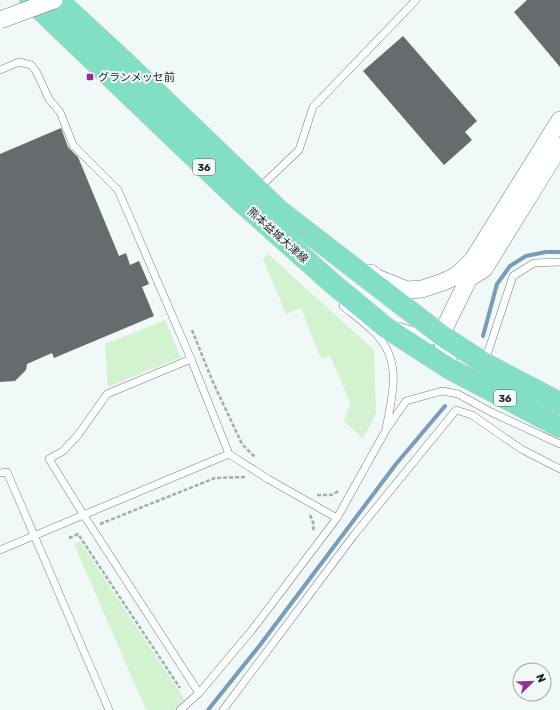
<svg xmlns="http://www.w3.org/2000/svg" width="560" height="710" font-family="Rubik,'Noto Sans JP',sans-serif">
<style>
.green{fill:#d3f2d0}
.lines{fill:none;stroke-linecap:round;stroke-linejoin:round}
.stream{stroke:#7c9bb9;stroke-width:4}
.building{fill:#666c6e}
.service-casing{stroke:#777d7d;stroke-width:8}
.tertiary-casing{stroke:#777d7d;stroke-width:18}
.primary-casing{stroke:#d3d3d3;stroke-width:22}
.path{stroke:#a5abaa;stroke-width:2.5;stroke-dasharray:4 2;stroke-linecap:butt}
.service{stroke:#fff;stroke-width:7}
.tertiary{stroke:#fff;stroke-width:17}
.primary{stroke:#82dec5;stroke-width:21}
.tertiary-bridge-casing{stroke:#777d7d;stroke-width:18;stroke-linecap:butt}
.tertiary-bridge{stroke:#fff;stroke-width:17}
.poi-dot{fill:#942f94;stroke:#f1f9f8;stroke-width:1.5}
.labels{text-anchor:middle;stroke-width:4;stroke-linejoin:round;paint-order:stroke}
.shield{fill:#f1f9f8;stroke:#5f6464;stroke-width:1}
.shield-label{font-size:10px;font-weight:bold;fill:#212424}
.poi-label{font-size:11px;fill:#212424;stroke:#f1f9f8;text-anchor:start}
.street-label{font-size:11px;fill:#212424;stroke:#f1f9f8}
</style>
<rect width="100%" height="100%" fill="#f1f9f8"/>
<path class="green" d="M268,254L374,350L376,413L363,439L344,421L350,402L330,356L321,359L301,308L286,314L263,259Z
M165,320L181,357L108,387L105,344Z
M80,542L185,700L174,710H146L74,544Z"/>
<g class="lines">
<path class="stream" d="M483,336L497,284L510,266L526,256L546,252H560
M208,710L260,645L396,464L445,406"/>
</g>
<path class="building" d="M527,0H560V67L514,12Z
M403,36L477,121L465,132L472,140L444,165L363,71Z
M61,128L68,147L78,157L119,256L126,253L130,265L139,261L149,284L142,287L154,316L54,358L52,353L27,364L26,370L15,381L0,382V154Z"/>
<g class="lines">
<defs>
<path id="service" d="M0,70L19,62L31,65L36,71L49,99L60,112L73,145L118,190L191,359L229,454
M258,189L299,150L313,107L416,0
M343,306C354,315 366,324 376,334C402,361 393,395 386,428
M191,359L107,394L78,435L63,451L49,459L83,514L199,693
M485,361L513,276L534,263L560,262
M0,473L7,472L109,710
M0,550L229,454L268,479L337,518
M180,710L199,693L252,630L337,518L386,430L406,401L442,391L458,394L491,412L560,444
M223,710L354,535L456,410L472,415L521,449L560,469"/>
<path id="tertiary" d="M371,273L375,277L407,290L422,289L443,282L456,276L472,261L560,120
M469,278L484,269L560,146
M398,331L416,337L441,335
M450,369L441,335L469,278L471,267"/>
<path id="primary" d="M30,0L240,201L332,283L385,327L450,369L560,427
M58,0L124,61L280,211L441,335L484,363L560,403"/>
</defs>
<use href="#service" class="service-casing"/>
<use href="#tertiary" class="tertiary-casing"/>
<use href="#primary" class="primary-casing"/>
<path class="path" d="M192,330L212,380L242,444L255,457
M317,495H331L339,491
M310,515L314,525L313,531
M100,524L215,478L245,477
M69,538L78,534L180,688"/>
<use href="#service" class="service"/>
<use href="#tertiary" class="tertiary"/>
<use href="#primary" class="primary"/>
<defs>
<path id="tertiary-bridge" d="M0,20L54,0"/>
</defs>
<use href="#tertiary-bridge" class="tertiary-bridge-casing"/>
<use href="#tertiary-bridge" class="tertiary-bridge"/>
</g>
<rect class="poi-dot" x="86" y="73" width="8" height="8" rx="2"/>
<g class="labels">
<g class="shield">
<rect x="193" y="159" width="22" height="16" rx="3"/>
<rect x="494" y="390" width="22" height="16" rx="3"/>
</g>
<g class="shield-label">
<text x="204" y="171">36</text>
<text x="505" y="402">36</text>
</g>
<g class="poi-label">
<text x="98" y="81">グランメッセ前</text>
</g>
<g class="street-label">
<text transform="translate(278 235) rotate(42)" y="4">熊本益城大津線</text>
</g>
</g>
<g transform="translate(532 682) rotate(67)"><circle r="19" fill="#f1f9f8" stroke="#9ea4a3"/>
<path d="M0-3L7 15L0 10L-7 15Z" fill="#942f94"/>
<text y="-6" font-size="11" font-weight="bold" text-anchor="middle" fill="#212424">N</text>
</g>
</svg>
